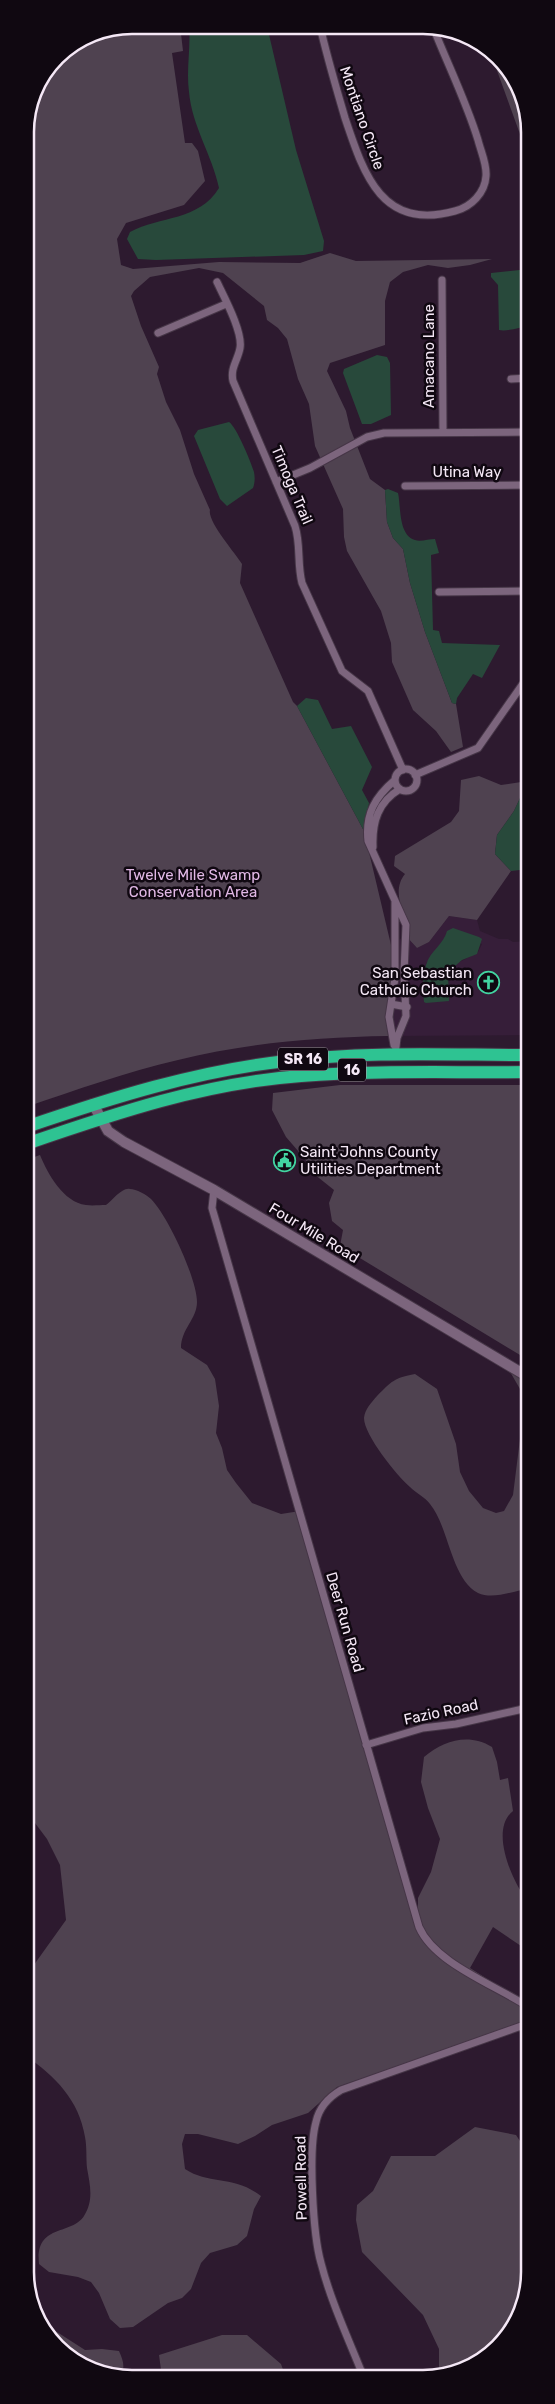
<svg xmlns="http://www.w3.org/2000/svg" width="555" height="2404" font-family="Rubik,sans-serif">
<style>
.built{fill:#361e39;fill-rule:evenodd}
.green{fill:#4f4250}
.water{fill:#28493b}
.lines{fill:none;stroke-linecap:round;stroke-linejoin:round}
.street-casing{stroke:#463647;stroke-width:9}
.secondary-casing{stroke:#463647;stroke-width:12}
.highway-casing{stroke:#463647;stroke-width:14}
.street{stroke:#7c657d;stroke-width:7}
.secondary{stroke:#7c657d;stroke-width:10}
.highway{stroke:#2ec392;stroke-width:12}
.labels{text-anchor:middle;stroke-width:5;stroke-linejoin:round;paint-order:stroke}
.shield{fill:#100811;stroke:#b0a5b1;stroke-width:1}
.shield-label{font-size:14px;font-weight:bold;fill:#f5e8f6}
.street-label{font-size:15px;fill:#f5e8f6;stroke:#100811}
.park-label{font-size:15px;fill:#e1b8e5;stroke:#100811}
.poi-label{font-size:15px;fill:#f5e8f6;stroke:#100811;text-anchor:end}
.rim{fill:none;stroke:#f5e8f6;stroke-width:2.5}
</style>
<rect width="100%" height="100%" fill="#2d1a2f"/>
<path class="built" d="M449,916L477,920L480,931L499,939H508L513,942L529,941V1035L388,1036L387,1004L392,978L391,944L406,936L417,948L429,942ZM446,933L482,944L478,952L456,964L448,972L449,1001L423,983L426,964L446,938Z"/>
<path class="green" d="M131,25H180L183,51L172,53L185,143H192L198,151L205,181L184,205L126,223L117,239L121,265L133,269L219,262L300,263L330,253L356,261L492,259L470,265L448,268L428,265L403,272L390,282L385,301V345L330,363L327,371L346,411L350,428L370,479L385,490L387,522L393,538L403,549L410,583L425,632L452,703L456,704L463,747L451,752L436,731L413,710L392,662L391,643L381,611L347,551L344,537L343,509L315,446L309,404L298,379L287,339L278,328L267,320L264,306L223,273L199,268L150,277L134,291L131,296L141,326L159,367L157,374L166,402L180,430L194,474L210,510C207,521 235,553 242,564L240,583L293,702L297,706L364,831L391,945L392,978L387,1004L388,1036C318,1037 247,1043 178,1060C126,1072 76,1090 26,1107L25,125L33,90L56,56L91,33Z
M491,54L503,61L529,118V159Z
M479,776L501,785L528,781L514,811L497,835L495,854L511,871L477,920L449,916L429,942L417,948L406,936L408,920C399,907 394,887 405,874L394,866L395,856L451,822L459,811L461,780Z
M340,1085H529L530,1361L340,1246L343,1230L332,1221L329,1203L334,1190L314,1174L305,1159L286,1137L272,1110L273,1093Z
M40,1155C48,1174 63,1202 86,1205C92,1206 100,1205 106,1205C113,1200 122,1187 130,1189C136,1189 147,1195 151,1199C168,1216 197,1279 197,1302C197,1319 181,1329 181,1348L207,1365L215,1379L219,1406L216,1433L222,1448L227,1470L236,1483L252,1503L281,1514L300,1511L415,1927L423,1929L418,1912V1898L431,1872L440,1839L428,1808L421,1782L424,1757C444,1740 469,1733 492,1747L497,1762L500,1780L508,1778L513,1811C491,1828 509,1873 522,1893L526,1894L530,1918V1952L493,1927L470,1968L528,2005L530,2020L337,2087L308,2113L272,2125L255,2136L238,2144L198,2134H185L182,2144L185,2169C209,2185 234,2175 261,2196L254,2209L247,2236L237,2245L210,2253L201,2263L191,2289L182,2298L168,2303L133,2327L120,2328L110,2319L99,2293L91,2282L78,2277L49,2272L39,2264C35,2223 71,2236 84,2216C94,2200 90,2185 87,2168C86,2158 87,2147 85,2137C79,2100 55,2076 26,2056V1976L66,1920L60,1865L47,1839L26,1811V1160Z
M509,1370L530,1382V1588C514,1591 493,1600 478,1593C451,1579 449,1527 430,1504C425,1497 416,1493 410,1487C397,1476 364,1435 364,1418C365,1409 371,1403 377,1396C392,1381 394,1378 415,1374L437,1389L456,1444L460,1472L469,1491L483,1508L496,1513L504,1511L513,1495L521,1431L520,1389Z
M475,2127L516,2135L530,2156V2279L503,2343L471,2368L444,2376L439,2368V2349L423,2315L362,2252L356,2220L357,2205L373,2191L391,2156H435Z
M43,2323L85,2350L102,2349L119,2351C123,2360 126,2368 120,2377H110L52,2343Z
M222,2335H247L281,2364L286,2378L162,2377L159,2355Z"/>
<path class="water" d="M189,25L267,26L296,150L324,241L323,251L304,255L156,260L138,259L127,239L130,232C160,216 199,221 219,188C212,155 192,126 189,92C186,70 191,47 189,25Z
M529,269V326C520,327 507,332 499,330L498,285L491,277V273Z
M377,355L387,357L390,363L391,415L371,424H362L343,373L344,369Z
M229,422C236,426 251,462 254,472C255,477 255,483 253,488L227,506L220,499L194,436L198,430Z
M388,489L398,493C401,506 398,535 415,540C420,542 429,539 435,539L439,553L431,555L433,630L439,631L442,643L500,645L482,678L473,674L457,698L456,704L452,703L425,632L410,583L403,549L393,538L387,522L385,490Z
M306,698L318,700L332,729L351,726L372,767L362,790L369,803L364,831L297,706Z
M528,781H529V869L511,871L495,854L497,835L514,811Z
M453,928L479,937L482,939L477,954L462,960L448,972L449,1001L426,1003L424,1002C423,990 422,976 426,965C430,951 444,944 447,931Z"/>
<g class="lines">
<defs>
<path id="street" d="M320,26C327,57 336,87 345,118C364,175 382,231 455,211C471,207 485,193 486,176C487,164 481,152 478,140C466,101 448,65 433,27
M442,280L443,432
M217,282C224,297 243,332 240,348C238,360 230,368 233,381L295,526C301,545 297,564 302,583L342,671L368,691L403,770
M158,333L226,304
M511,379L529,378
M276,482L310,468L367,437L384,433L529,432
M405,486L529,485
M439,592L529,591
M395 780a11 11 0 1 1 22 0a11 11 0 1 1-22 0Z
M415,775L478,748L529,675
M373,847C372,822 378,802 400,789
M391,1004L407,1007
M394,1045L389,1017L395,978V902
M395,1055L397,1038L406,1016L404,973L406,925L368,841C365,814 375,797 395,780
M214,1190L212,1208L217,1225L419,1927C435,1964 496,1985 530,2008
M366,1745L423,1728L456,1724L523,1709
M364,2378C349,2340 331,2302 321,2263C313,2235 308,2150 316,2122C319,2108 329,2097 341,2090L524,2025L530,2021"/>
<path id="secondary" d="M93,1104L108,1131L124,1142L214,1190L530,1378"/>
<path id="highway" d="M26,1127C111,1098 196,1071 286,1061C367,1051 449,1055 529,1055
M26,1144C116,1113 205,1083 301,1076C377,1070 454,1073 529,1072"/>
</defs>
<use href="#street" class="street-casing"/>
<use href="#secondary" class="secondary-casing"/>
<use href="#highway" class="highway-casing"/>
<use href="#street" class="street"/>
<use href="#secondary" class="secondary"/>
<use href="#highway" class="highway"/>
</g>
<defs>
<symbol id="church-ring" viewBox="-11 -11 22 22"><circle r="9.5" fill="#100811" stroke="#42d4a1" stroke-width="1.5"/><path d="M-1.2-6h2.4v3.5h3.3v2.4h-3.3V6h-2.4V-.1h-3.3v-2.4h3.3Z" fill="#42d4a1"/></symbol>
<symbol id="civic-ring" viewBox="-11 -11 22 22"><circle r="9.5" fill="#100811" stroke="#42d4a1" stroke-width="1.5"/><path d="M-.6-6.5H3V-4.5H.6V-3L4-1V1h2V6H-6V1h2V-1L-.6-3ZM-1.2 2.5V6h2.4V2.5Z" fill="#42d4a1"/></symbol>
</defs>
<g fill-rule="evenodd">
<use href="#church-ring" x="476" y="970" width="25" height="25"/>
<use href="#civic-ring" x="272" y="1148" width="25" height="25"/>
</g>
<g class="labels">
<g class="shield">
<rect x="278" y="1047.5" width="50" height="23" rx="4"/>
<rect x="338" y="1058.5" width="28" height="23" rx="4"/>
</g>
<g class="shield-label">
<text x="303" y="1064">SR 16</text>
<text x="352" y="1075">16</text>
</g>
<g class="street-label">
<text transform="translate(362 118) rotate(71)" y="5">Montiano Circle</text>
<text transform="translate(429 356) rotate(-90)" y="5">Amacano Lane</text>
<text x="467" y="477">Utina Way</text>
<text transform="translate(292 485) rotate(67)" y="5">Timoga Trail</text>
<text transform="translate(314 1233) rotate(31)" y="5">Four Mile Road</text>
<text transform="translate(345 1622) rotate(74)" y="5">Deer Run Road</text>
<text transform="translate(441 1712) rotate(-12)" y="5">Fazio Road</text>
<text transform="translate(301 2178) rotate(-91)" y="5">Powell Road</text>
</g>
<g class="park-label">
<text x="193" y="880">Twelve Mile Swamp<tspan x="193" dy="17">Conservation Area</tspan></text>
</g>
<g class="poi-label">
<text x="472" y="978">San Sebastian<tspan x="472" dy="17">Catholic Church</tspan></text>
<text x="300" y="1157" text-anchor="start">Saint Johns County<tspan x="300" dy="17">Utilities Department</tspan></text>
</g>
</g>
<path d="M0 0H555V2404H0ZM132 34H423A98 98 0 0 1 521 132V2272A98 98 0 0 1 423 2370H132A98 98 0 0 1 34 2272V132A98 98 0 0 1 132 34Z" fill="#100811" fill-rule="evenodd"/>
<path class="rim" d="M132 34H423A98 98 0 0 1 521 132V2272A98 98 0 0 1 423 2370H132A98 98 0 0 1 34 2272V132A98 98 0 0 1 132 34Z"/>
</svg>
